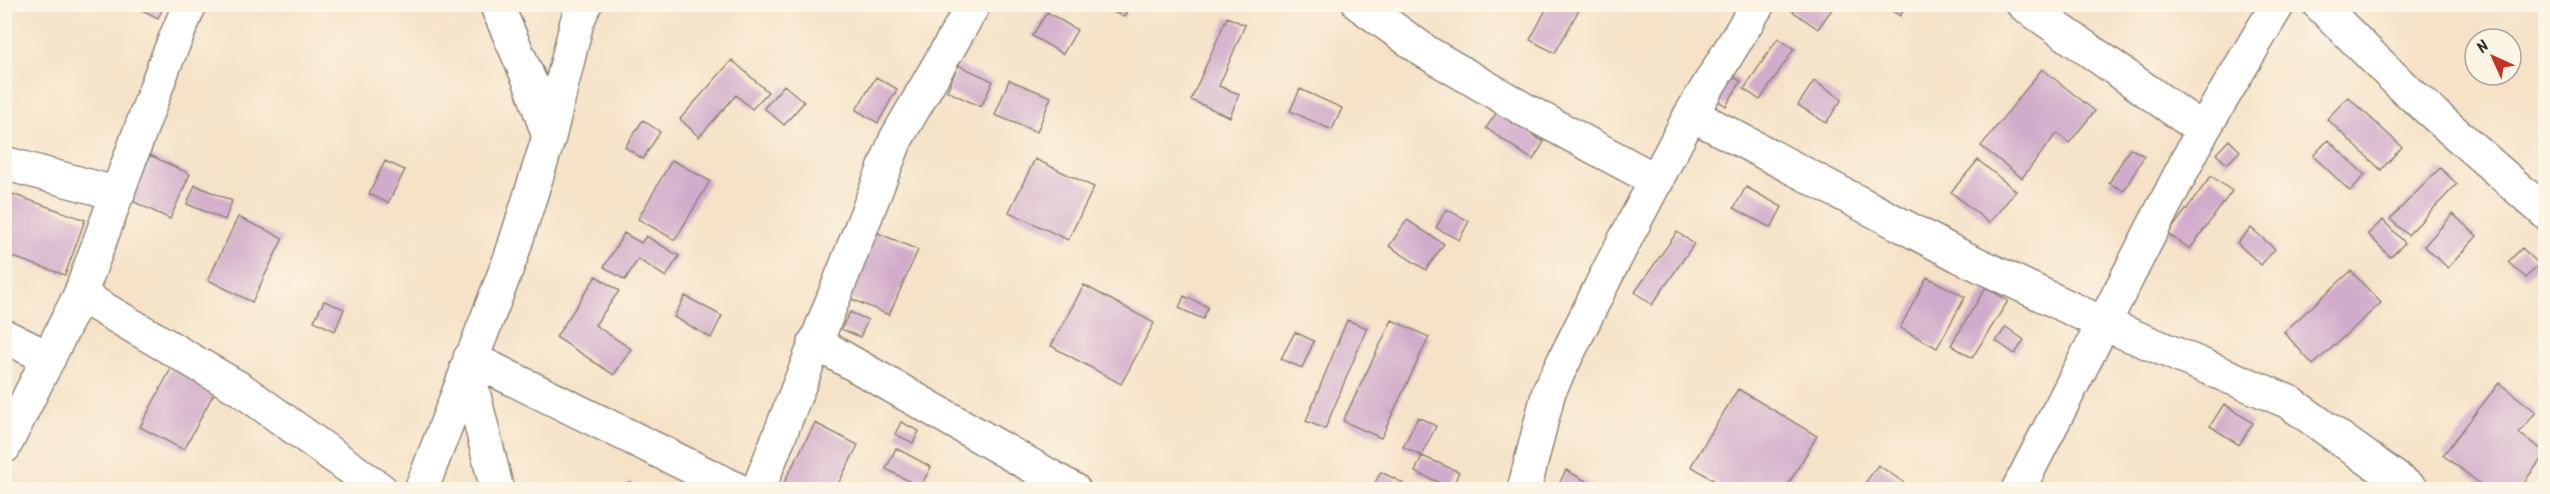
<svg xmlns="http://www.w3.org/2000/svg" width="2550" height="494" font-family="Kalam,sans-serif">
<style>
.building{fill:#d1abcb}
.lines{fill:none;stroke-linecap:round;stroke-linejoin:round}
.minor-casing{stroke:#908679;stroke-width:36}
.minor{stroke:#fff;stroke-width:33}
</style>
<rect width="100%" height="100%" fill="#fcf5e5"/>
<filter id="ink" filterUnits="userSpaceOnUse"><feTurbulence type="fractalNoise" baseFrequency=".0167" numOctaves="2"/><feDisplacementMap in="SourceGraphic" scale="12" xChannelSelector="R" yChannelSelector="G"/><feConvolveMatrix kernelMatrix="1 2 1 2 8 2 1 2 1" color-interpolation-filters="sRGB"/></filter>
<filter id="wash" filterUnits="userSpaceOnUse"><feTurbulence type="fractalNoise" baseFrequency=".008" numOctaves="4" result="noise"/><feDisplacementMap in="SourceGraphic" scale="24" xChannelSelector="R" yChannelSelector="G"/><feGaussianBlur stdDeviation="1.35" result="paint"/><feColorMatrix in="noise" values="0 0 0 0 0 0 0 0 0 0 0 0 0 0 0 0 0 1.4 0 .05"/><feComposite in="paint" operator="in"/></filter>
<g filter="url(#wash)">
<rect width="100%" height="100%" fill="#f5e2c7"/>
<g id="blocks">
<path class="building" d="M135,4H165L158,18L134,6Z
M1101,4H1130L1124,17L1100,6Z
M1549,4H1582L1555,53L1530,40Z
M1695,4H1711L1707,11Z
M1882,4H1907L1900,16Z
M1790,5H1835L1818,29L1788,8Z
M1047,12L1077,30L1063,54L1032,36Z
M1227,17L1245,25L1219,86L1239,94L1230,117L1191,100Z
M1778,38L1794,49L1760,100L1744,89Z
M732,60L768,92L752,109L736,95L699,137L680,119Z
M958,65L993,81L981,107L947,91Z
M2042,69L2095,111L2069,143L2057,133L2022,178L1981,146Z
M1727,73L1741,81L1726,106L1712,97Z
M876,77L897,89L878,123L856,110Z
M1009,80L1051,97L1037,132L995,115Z
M1814,81L1842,99L1826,123L1798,105Z
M784,85L804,102L784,125L764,108Z
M1300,89L1342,108L1332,130L1290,111Z
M2348,97L2402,147L2381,170L2327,119Z
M1497,112L1544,142L1533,160L1486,128Z
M643,120L660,132L643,159L625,147Z
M2229,140L2240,151L2227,164L2216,154Z
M2328,140L2365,175L2350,191L2313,156Z
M2130,148L2144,156L2124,191L2109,183Z
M150,155L190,174L170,219L130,200Z
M1035,159L1094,187L1068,240L1009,212Z
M672,160L710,181L675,240L638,219Z
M1978,160L2016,191L1989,223L1951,192Z
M385,161L405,170L388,203L369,194Z
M2440,168L2457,184L2408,235L2390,219Z
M2211,176L2232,191L2190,249L2168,234Z
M195,185L232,201L225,220L187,204Z
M1746,187L1782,207L1771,228L1734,208Z
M4,191L85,220L65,275L4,254Z
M1446,209L1469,221L1459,240L1436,228Z
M2453,214L2477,236L2448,268L2424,246Z
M238,217L283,238L252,302L208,280Z
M1407,220L1444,244L1426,270L1389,246Z
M2383,220L2405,243L2390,257L2368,234Z
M2251,228L2275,249L2261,265L2237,243Z
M871,230L918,250L889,315L842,295Z
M1677,232L1694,244L1652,305L1635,292Z
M624,233L641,243L646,236L679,256L666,277L638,259L625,280L604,267Z
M2522,248L2539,264L2526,278L2508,262Z
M2351,271L2381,303L2313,365L2284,332Z
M596,276L619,291L595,325L631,349L614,375L556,337Z
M1927,277L1965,297L1937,348L1900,328Z
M1084,285L1154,323L1121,384L1051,346Z
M1986,287L2008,301L1972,358L1951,345Z
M685,296L722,316L711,338L674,317Z
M1184,296L1208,307L1203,319L1179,308Z
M324,301L344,309L335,331L314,321Z
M850,312L868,320L860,337L841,329Z
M1347,320L1367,328L1325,429L1306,421Z
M1392,320L1429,337L1381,438L1343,421Z
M2006,327L2024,340L2015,354L1996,341Z
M1295,332L1314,341L1302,368L1281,359Z
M173,365L217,387L184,450L140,427Z
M2499,383L2536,412L2519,433L2546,453L2518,490H2488L2443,455Z
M1738,389L1817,436L1785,490H1729L1691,466Z
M2224,404L2253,423L2239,445L2210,426Z
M1418,417L1436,426L1421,456L1403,447Z
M901,422L919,431L913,443L895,434Z
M815,423L858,445L835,490H780Z
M896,448L931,467L920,487L886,469Z
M1422,456L1459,472L1452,488L1415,472Z
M1878,465L1915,490H1869L1863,486Z
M1566,470L1602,490H1556Z
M1381,472L1403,483L1400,490H1371Z
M629,482L643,490H626Z"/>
</g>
</g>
<g filter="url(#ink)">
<use href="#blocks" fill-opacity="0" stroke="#908679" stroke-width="1.5"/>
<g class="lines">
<defs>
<path id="minor" d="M496,4L531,84L549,137
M1359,4L1426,52L1525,110L1657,181
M2023,4L2203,130
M2319,4L2402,86L2546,213
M1691,114L1960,256L2104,324L2289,402L2412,490
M4,163L118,194
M80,295L242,390L381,490
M4,336L49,358
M815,342L1074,490
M470,358L738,490
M467,367L497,490
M4,447L80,295L164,66L190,4
M421,490L511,257L549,137L577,22L585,4
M758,490L896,139L974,4
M1524,490L1549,391L1609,270L1691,114L1758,4
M2018,490L2203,130L2278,4"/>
</defs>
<use href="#minor" class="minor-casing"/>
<use href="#minor" class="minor"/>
</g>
</g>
<rect width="2550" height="494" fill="none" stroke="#fcf5e5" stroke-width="24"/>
<g transform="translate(2493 57) rotate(315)"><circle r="28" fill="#fcf5e5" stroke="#a8a49b" stroke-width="1.5"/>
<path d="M0-4.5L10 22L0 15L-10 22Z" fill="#c8321e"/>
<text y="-9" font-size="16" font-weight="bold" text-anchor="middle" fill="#2b2b2b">N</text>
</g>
</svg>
